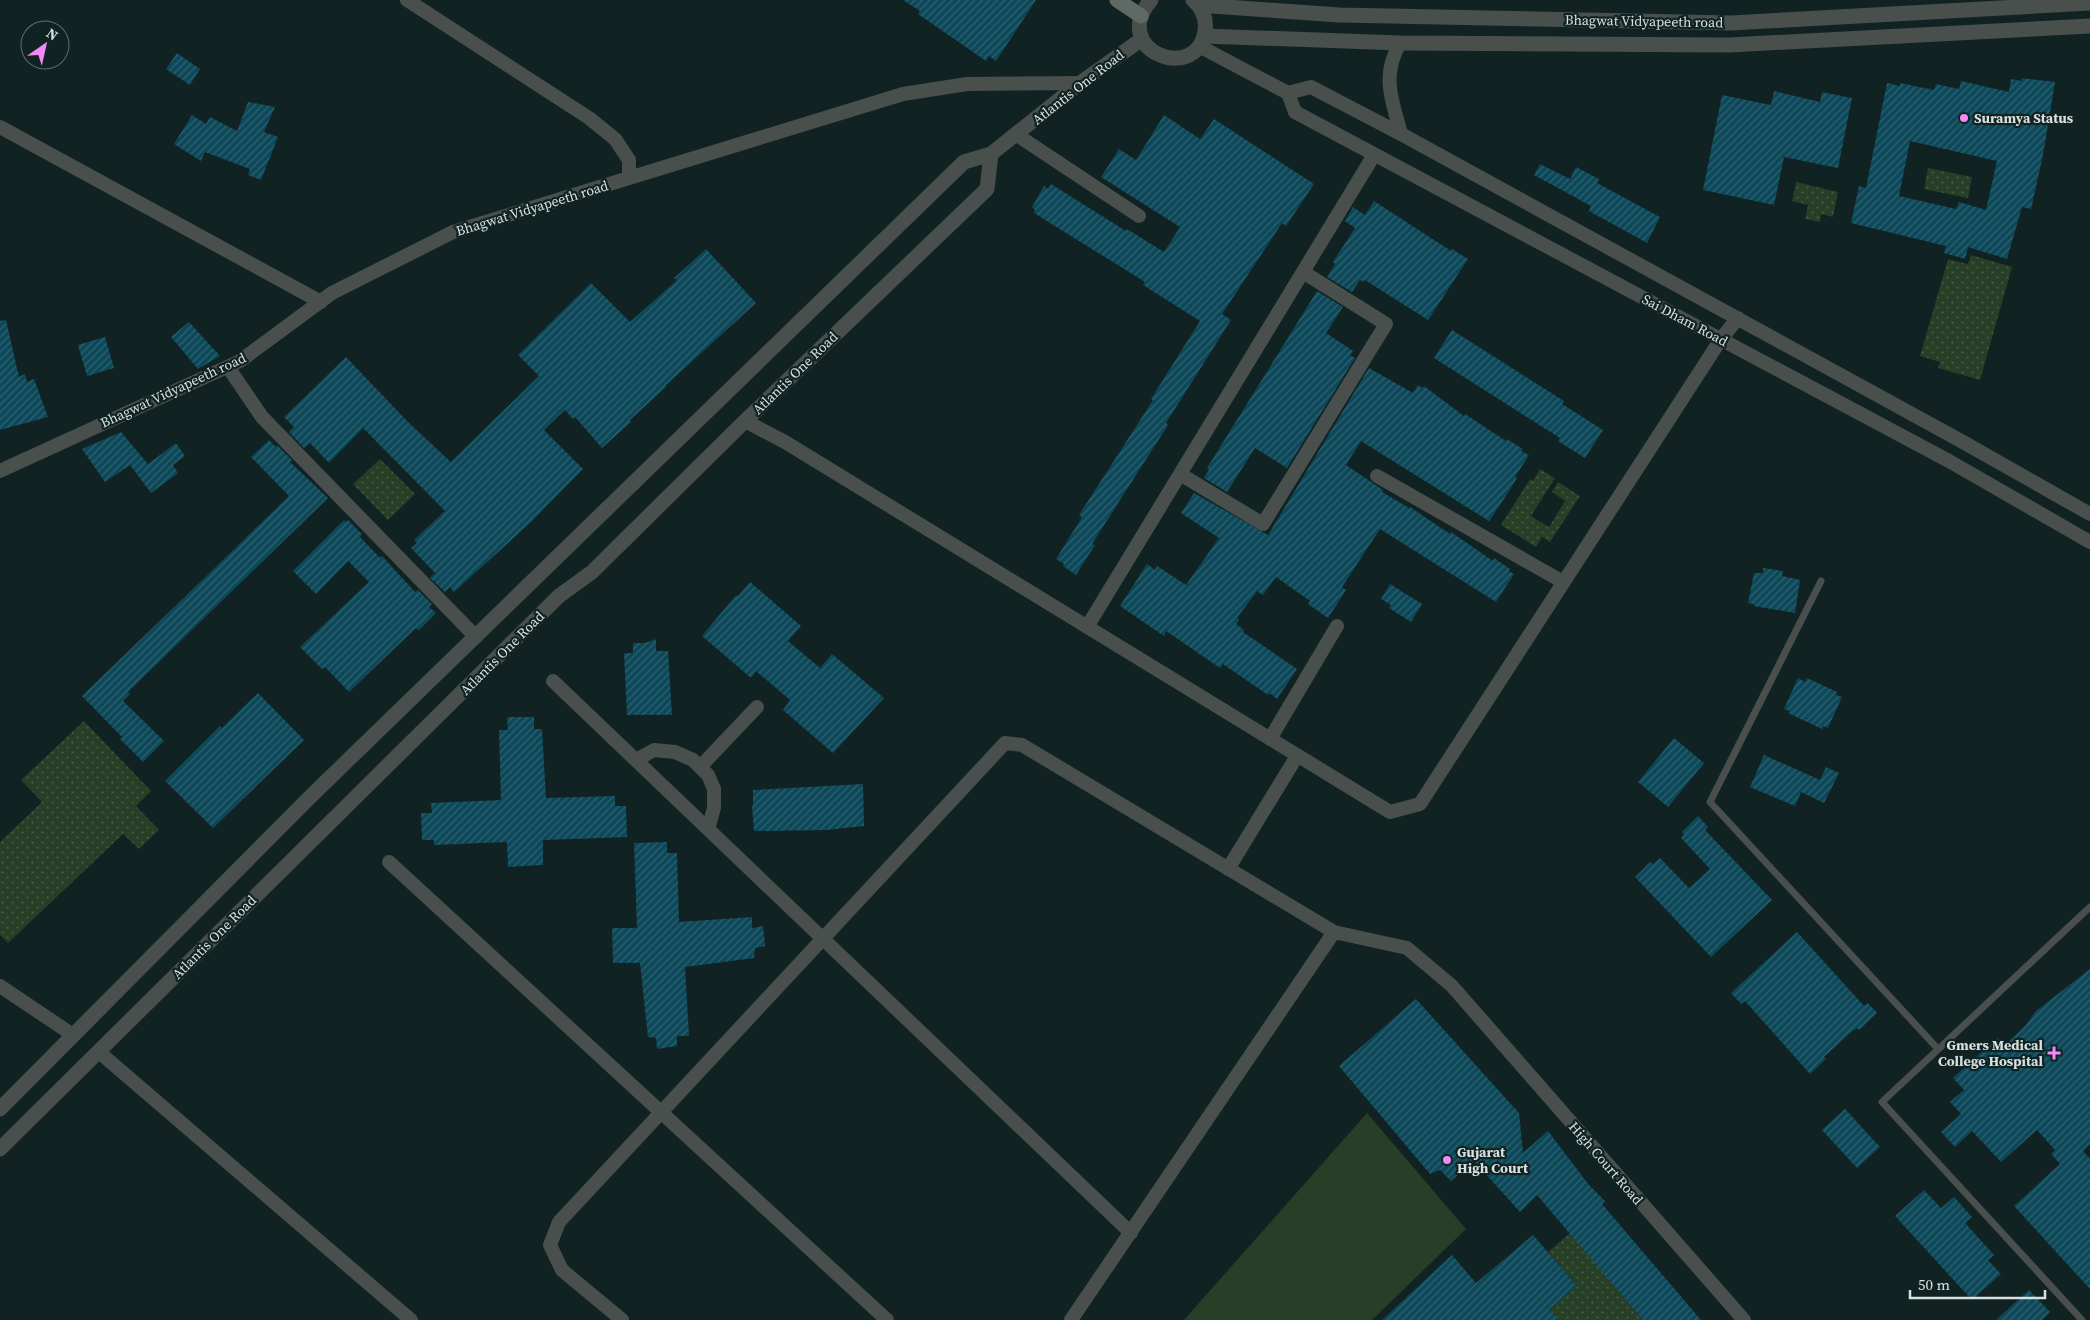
<svg xmlns="http://www.w3.org/2000/svg" width="2090" height="1320" font-family="'Source Serif 4',serif">
<style>
.grass{fill:url(#grass-dots)}
.garden{fill:#273e27}
.building{fill:url(#building-hatch);fill-rule:evenodd}
.lines{fill:none;stroke-linecap:round;stroke-linejoin:round}
.service{stroke:#484f4c;stroke-width:7}
.minor{stroke:#484f4c;stroke-width:14}
.tertiary{stroke:#484f4c;stroke-width:15}
.secondary{stroke:#5f6a65;stroke-width:15}
.poi-dot{fill:#f18af4;stroke:#122;stroke-width:2}
.labels{text-anchor:middle;stroke-width:4.5;stroke-linejoin:round;paint-order:stroke}
.street-label{font-size:14px;fill:#d6e1e0;stroke:#122}
.poi-label{font-size:14px;font-weight:bold;fill:#d6e1e0;stroke:#122;text-anchor:start}
</style>
<defs>
<pattern id="grass-dots" width="8" height="8" patternUnits="userSpaceOnUse" patternTransform="scale(1.25)"><rect width="8" height="8" fill="#273e27"/><path d="M2 2h.1M6 6h.1" fill="none" stroke="#465a46" stroke-width="1.8" stroke-linecap="round"/></pattern>
<pattern id="building-hatch" width="6" height="6" patternUnits="userSpaceOnUse" patternTransform="scale(1.25)"><rect width="6" height="6" fill="#0c4859"/><path d="M-1 1l2-2M0 6l6-6M5 7l2-2" fill="none" stroke="#2f6271"/></pattern>
</defs>
<rect width="100%" height="100%" fill="#122"/>
<path class="grass" d="M1928,168L1972,177L1968,198L1924,189Z
M1796,182L1838,192L1833,217L1821,214L1820,222L1805,219L1808,205L1792,201Z
M1971,255L2012,267L1980,380L1938,368L1940,362L1920,356L1948,259L1968,264Z
M380,459L415,494L388,520L353,484Z
M1540,469L1555,478L1531,516L1549,527L1565,501L1552,492L1558,482L1580,496L1550,542L1542,537L1536,547L1501,525L1530,479L1533,481Z
M84,721L151,791L136,806L159,830L139,849L123,834L8,943L0,935V842L42,802L21,780Z
M1570,1233L1643,1320H1559L1549,1309L1577,1286L1548,1252Z"/>
<path class="garden" d="M1367,1113L1466,1229L1372,1320H1184Z"/>
<path class="building" d="M903,0H1036L996,61L989,56L986,61L918,14L920,11Z
M177,53L200,69L190,85L166,69Z
M2022,78L2055,82L2043,155L2031,209L2022,207L2007,259L1968,247L1965,259L1944,253L1946,246L1851,223L1859,186L1866,188L1887,83L1900,86V83L1934,90L1936,84L1959,89L1961,81L2009,92L2011,79L2022,81ZM1910,141L1997,161L1986,210L1959,202L1956,209L1899,196Z
M1774,91L1820,102L1822,92L1852,98L1838,168L1784,157L1774,205L1703,190L1722,95L1771,105Z
M248,102L275,107L264,132L278,137L261,180L248,175L250,169L205,152L201,161L174,144L192,115L206,124L210,117L237,131Z
M1164,115L1200,139L1214,119L1314,184L1286,226L1282,223L1222,314L1231,320L1166,423L1168,425L1092,544L1095,545L1076,575L1063,566L1064,564L1056,559L1082,517L1079,515L1153,400L1151,399L1200,321L1143,285L1145,282L1034,213L1035,210L1032,207L1044,186L1048,189L1051,184L1126,231L1127,229L1164,252L1180,227L1101,177L1119,149L1136,160Z
M1540,164L1570,179L1576,167L1599,179L1597,183L1660,217L1647,243L1589,211L1591,206L1534,175Z
M1374,201L1451,251L1452,249L1468,259L1428,320L1365,280L1364,282L1360,280L1352,292L1327,277L1335,264L1333,262L1355,228L1345,221L1353,207L1365,215Z
M706,249L756,303L665,386L666,387L630,420L631,422L602,448L575,417L573,419L565,410L544,430L583,469L530,523L454,592L450,587L445,592L430,578L435,573L411,548L417,543L414,540L445,511L363,428L329,463L310,443L304,448L289,432L294,427L284,417L346,357L409,423L451,462L539,376L518,355L591,283L630,322L677,280L674,278Z
M1317,291L1343,307L1326,333L1353,351L1350,355L1355,358L1287,468L1255,448L1227,492L1204,478L1209,470L1207,468Z
M6,320L19,377L25,374L27,382L34,379L48,417L0,430V321Z
M189,322L220,356L198,369L171,337Z
M1452,330L1564,401L1562,404L1603,430L1585,458L1558,441L1560,438L1434,358Z
M105,337L114,368L87,376L78,345Z
M1369,368L1413,393L1418,385L1422,388L1424,386L1464,416L1465,414L1506,441L1507,439L1523,449L1521,451L1529,455L1515,477L1517,478L1502,502L1489,521L1361,441L1346,465L1383,490L1382,492L1409,508L1410,507L1450,534L1451,532L1493,561L1494,558L1510,569L1509,571L1514,574L1496,602L1380,529L1342,587L1346,590L1328,618L1308,604L1310,601L1276,577L1263,595L1257,591L1237,618L1239,620L1236,624L1244,630L1243,632L1297,669L1277,699L1270,693L1268,695L1223,664L1220,668L1166,631L1164,636L1120,606L1147,564L1155,570L1157,566L1186,585L1219,538L1181,513L1194,493L1268,535Z
M121,432L148,464L176,443L185,456L173,465L178,473L151,493L130,465L105,482L82,449Z
M269,440L276,447L277,445L292,460L290,462L328,498L128,692L130,694L123,701L164,741L143,762L120,739L122,737L82,696L288,497V495L251,457Z
M344,520L346,522L348,520L362,534L360,537L380,558L382,556L415,592L418,590L432,604L429,607L436,613L419,630L416,628L349,692L325,667L322,669L300,647L369,582L348,561L316,594L293,571Z
M1763,568L1783,571L1782,576L1800,580L1795,613L1754,606V604L1748,603L1754,573H1763Z
M750,582L801,626L788,641L820,668L832,654L884,698L833,753L783,710L790,700L756,671L751,678L702,636L736,595L738,596Z
M1390,584L1422,604L1411,622L1389,608L1391,605L1381,599Z
M656,639V651H668L672,715H627L624,653H633V643H645Z
M1798,678L1805,682L1807,678L1837,692L1836,695L1842,697L1828,728L1823,726L1822,729L1788,713L1790,711L1784,709Z
M258,693L304,740L213,828L165,781L220,726L222,728Z
M507,717H534V729H542L546,798L615,796V806H626L627,837L543,840V865L508,867L507,842L434,845V840H422L421,813H432L431,803L501,800L499,730H508Z
M1674,738L1704,763L1668,807L1638,782Z
M1764,755L1820,780L1826,767L1839,773L1824,803L1801,792L1795,806L1750,787Z
M863,784L864,826L826,830L754,831L752,806H753V790Z
M1698,816L1708,827L1705,830L1772,900L1711,957L1635,877L1650,862L1653,864L1660,858L1689,888L1710,869L1681,838L1684,835L1682,832Z
M667,842V853H677L679,922L752,917V928L763,926L765,946L755,948L754,958L685,967L689,1036H677V1046L657,1049L656,1038L648,1037L640,963H613L612,928H637L634,843Z
M1797,932L1864,1006L1868,1003L1877,1013L1859,1030L1857,1028L1850,1033L1824,1057L1826,1059L1810,1074L1745,1001L1741,1004L1731,993Z
M2090,969V1144L2083,1151L2090,1159V1289L2014,1206L2060,1164L2051,1154L2055,1150L2037,1130L2001,1162L1972,1131L1955,1147L1941,1132L1961,1114L1950,1102L1964,1090L1953,1078L1997,1038L2004,1046L2025,1026L2036,1011Z
M1416,999L1519,1113L1523,1153L1548,1131L1589,1185L1605,1201L1602,1204L1701,1320H1643L1537,1195L1520,1212L1474,1161L1451,1181L1440,1170L1430,1174L1339,1066Z
M1845,1109L1880,1147L1857,1168L1822,1130Z
M1924,1190L1941,1208L1954,1197L1972,1217L1965,1223L1994,1255L1988,1260L2001,1274L1972,1300L1895,1216Z
M1533,1235L1577,1286L1549,1309L1559,1320H1382L1452,1255L1476,1283Z
M2029,1290L2050,1312L2042,1320H1996Z"/>
<g class="lines">
<path class="service" d="M1821,581L1710,802L1938,1049
M2082,1320L1882,1102L2090,907"/>
<path class="minor" d="M407,0L589,118L615,139L629,160V178
M1400,43C1381,76 1392,100 1401,134
M1199,46L1288,93L1295,112L1949,461L2090,542
M1288,93L1311,87L1401,134L1963,442L2090,514
M0,127L321,302
M1017,135L1139,216
M228,367L262,417L476,637
M745,421L785,442L1390,812L1420,804L1721,339L1738,318
M0,471L240,361L332,293L453,232L903,94L967,84L1080,83
M1180,474L1263,524L1386,324L1303,272
M1377,476L1563,582
M1087,627L1374,155
M553,681L1131,1233
M1270,739L1337,626
M636,760L654,750L675,752L693,760L708,775L714,789V808L708,829
M700,767L757,707
M389,862L887,1320
M1228,869L1297,756
M0,986L73,1035
M99,1052L411,1320
M622,1320L562,1270L550,1245L559,1222L1005,743L1022,745L1334,932L1407,948L1452,986L1744,1320
M1071,1320L1334,932"/>
<path class="tertiary" d="M1151,0C1108,50 1197,85 1205,31C1207,18 1202,8 1193,0
M1198,5L1339,15L1731,23L2090,3
M1204,36L1400,43L1729,45L2090,26
M0,1109L309,798L964,162L991,154L1080,83L1142,39
M0,1149L559,596L592,572L745,421L987,189L991,154"/>
<path class="secondary" d="M1117,0L1141,16"/>
</g>
<g class="poi-dot">
<circle cx="1964" cy="118" r="5"/>
<path d="M2051.5 1045.5h5v5h5v5h-5v5h-5v-5h-5v-5h5z"/>
<circle cx="1447" cy="1160" r="5"/>
</g>
<g class="labels">
<g class="street-label">
<text transform="translate(1644 21) rotate(1)" y="5">Bhagwat Vidyapeeth road</text>
<text transform="translate(1078 87) rotate(-38)" y="5">Atlantis One Road</text>
<text transform="translate(532 208) rotate(-17)" y="5">Bhagwat Vidyapeeth road</text>
<text transform="translate(1685 320) rotate(28)" y="5">Sai Dham Road</text>
<text transform="translate(795 373) rotate(-44)" y="5">Atlantis One Road</text>
<text transform="translate(173 390) rotate(-25)" y="5">Bhagwat Vidyapeeth road</text>
<text transform="translate(502 653) rotate(-45)" y="5">Atlantis One Road</text>
<text transform="translate(214 937) rotate(-45)" y="5">Atlantis One Road</text>
<text transform="translate(1606 1163) rotate(49)" y="5">High Court Road</text>
</g>
<g class="poi-label">
<text x="1974" y="123">Suramya Status</text>
<text x="2043" y="1050" text-anchor="end">Gmers Medical<tspan x="2043" dy="16">College Hospital</tspan></text>
<text x="1457" y="1157">Gujarat<tspan x="1457" dy="16">High Court</tspan></text>
</g>
</g>
<g transform="translate(45 45) rotate(34)"><circle r="24" fill="#112222" stroke="#606e6e"/>
<path d="M0-4L9 19L0 12L-9 19Z" fill="#f18af4"/>
<text y="-8" font-size="14" font-weight="bold" text-anchor="middle" fill="#d6e1e0">N</text>
</g>
<path d="M1910 1290v8h135v-8" fill="none" stroke="#d6e1e0" stroke-width="2.5"/>
<text x="1918" y="1290" font-size="15" fill="#d6e1e0" stroke="#112222" stroke-width="4" paint-order="stroke">50 m</text>
</svg>
